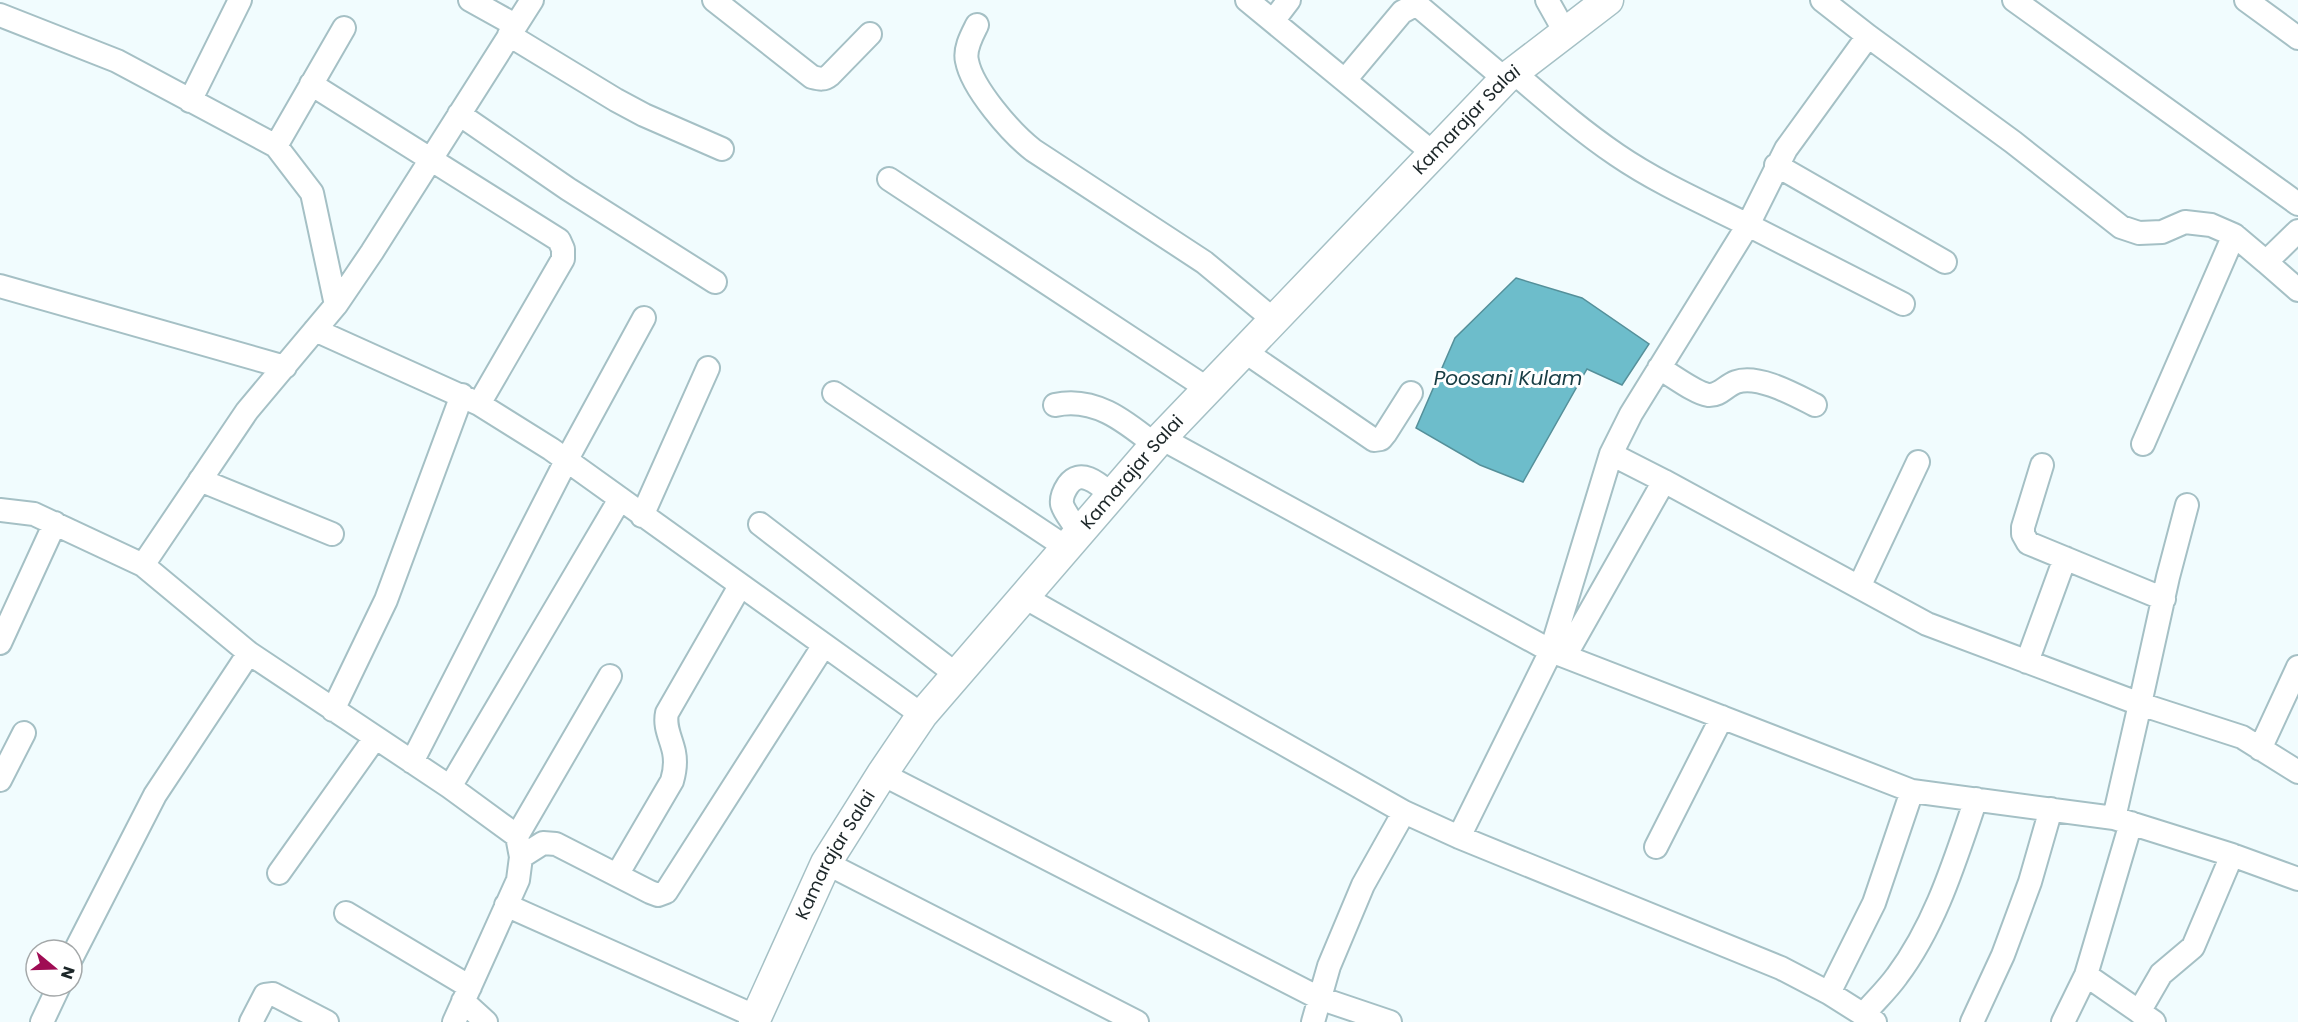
<svg xmlns="http://www.w3.org/2000/svg" width="2298" height="1022" font-family="Poppins,sans-serif">
<style>
.water{fill:#6dbdcb;stroke:#55909a;stroke-width:1.5}
.lines{fill:none;stroke-linecap:round;stroke-linejoin:round}
.minor-casing{stroke:#a5c0c5;stroke-width:26}
.major-casing{stroke:#a5c0c5;stroke-width:33}
.minor{stroke:#fff;stroke-width:22}
.major{stroke:#fff;stroke-width:30}
.labels{text-anchor:middle;stroke-width:6;stroke-linejoin:round;paint-order:stroke}
.street-label{font-size:18px;fill:#1c2628;stroke:#fff}
.water-label{font-size:20px;font-style:italic;fill:#173d44;stroke:#fff}
</style>
<rect width="100%" height="100%" fill="#f1fcfe"/>
<path class="water" d="M1516,278L1582,298L1649,344L1622,385L1587,369L1523,482L1480,465L1416,428L1455,338Z"/>
<g class="lines">
<defs>
<path id="minor" d="M470,0L515,25
M714,0L812,77C820,79 824,80 830,75L870,34
M1247,0L1433,153
M1547,0L1565,32
M1822,0L1868,36L2013,142L2121,227L2139,233L2162,232L2185,222L2211,225L2234,235L2266,262L2298,231
M2014,0L2298,204
M2246,0L2298,38
M0,15L117,61L276,146L312,193L336,305
M1273,21L1289,0
M977,25C972,35 964,49 967,61C972,88 1011,133 1033,150L1204,262L1274,320
M509,35L616,100L644,115L722,149
M1512,71C1546,100 1580,130 1617,155C1658,183 1704,203 1748,225L1786,149L1868,36
M1345,80L1402,12L1413,6L1421,8L1505,79
M311,84L559,240L563,249V259L479,404
M190,101L240,0
M459,114L568,189L715,282
M276,146L344,28
M1776,165L1945,262
M889,179L1208,389
M2266,262L2298,290
M0,286L285,367
M315,330L479,404L551,449L922,715
M1244,351L1374,440L1381,439L1385,434L1411,393
M1659,368C1672,375 1695,393 1708,395C1720,396 1725,386 1736,382C1758,374 1795,395 1815,405
M834,393L1067,548
M1055,405C1095,396 1126,422 1155,445
M1161,438L1551,651L1912,791L2114,818L2232,855L2298,879
M2143,444L2234,235
M1611,454L1664,481
M2042,465L2023,527V534L2028,543L2164,599
M200,480L332,534
M0,510L34,514L143,565L249,653L450,787L517,836L521,857L518,880L454,1022
M642,516L708,368
M760,524L957,675
M1079,533C1075,524 1064,513 1062,504C1061,497 1064,491 1068,485C1081,467 1100,485 1112,495
M143,565L247,411L336,305L372,252L532,0
M1859,587L1918,462
M1024,597L1404,812L1459,837L1781,968L1829,993L1875,1022
M0,643L55,523
M1565,656L1664,481L1927,624L2140,704L2168,577L2187,505
M2027,662L2065,558
M333,710L386,600L462,395
M2260,749L2298,667
M412,762L566,461L644,318
M882,774L1319,998L1390,1022
M0,780L24,733
M450,787L620,499
M2114,818L2140,704L2242,737L2298,772
M517,836L610,676
M1459,837L1551,651L1611,454L1631,414L1748,225L1903,304
M1656,847L1722,717
M521,857L543,843L556,844L650,892L658,895L666,892L824,645
M826,863L1137,1022
M279,873L375,738
M617,875L672,781C675,771 676,762 674,752C671,738 664,727 667,713L740,586
M506,905L757,1017
M346,913L470,987
M72,957L155,795L249,653
M2086,975L2154,1022
M1829,993L1874,903L1912,791
M463,1001L486,1022
M2139,1012L2161,974L2193,947L2232,855
M1863,1015C1874,1002 1887,990 1897,976C1936,924 1955,860 1976,799
M42,1022L59,986
M251,1022L265,995L273,994L327,1022
M1313,1022L1329,966L1363,885L1404,812
M1972,1022L2003,955L2030,882L2051,809
M2063,1022L2086,975L2131,823"/>
<g id="major">
<path id="s1" d="M754,1022L826,863L882,774L922,715L1161,438L1505,79L1608,0"/>
</g>
</defs>
<use href="#minor" class="minor-casing"/>
<use href="#major" class="major-casing"/>
<use href="#minor" class="minor"/>
<use href="#major" class="major"/>
</g>
<g class="labels">
<g class="street-label">
<text dy="6" stroke="none"><textPath href="#s1" startOffset="1158">Kamarajar Salai</textPath></text>
<text dy="6" stroke="none"><textPath href="#s1" startOffset="672">Kamarajar Salai</textPath></text>
<text dy="6" stroke="none"><textPath href="#s1" startOffset="186">Kamarajar Salai</textPath></text>
</g>
<g class="water-label">
<text x="1508" y="385">Poosani Kulam</text>
</g>
</g>
<g transform="translate(54 968) rotate(109)"><circle r="28" fill="#ffffff" stroke="#a4a8a9" stroke-width="1.5"/>
<path d="M0-4.5L10 22L0 15L-10 22Z" fill="#9f0c54"/>
<text y="-9" font-size="16" font-weight="bold" text-anchor="middle" fill="#1c2628">N</text>
</g>
</svg>
